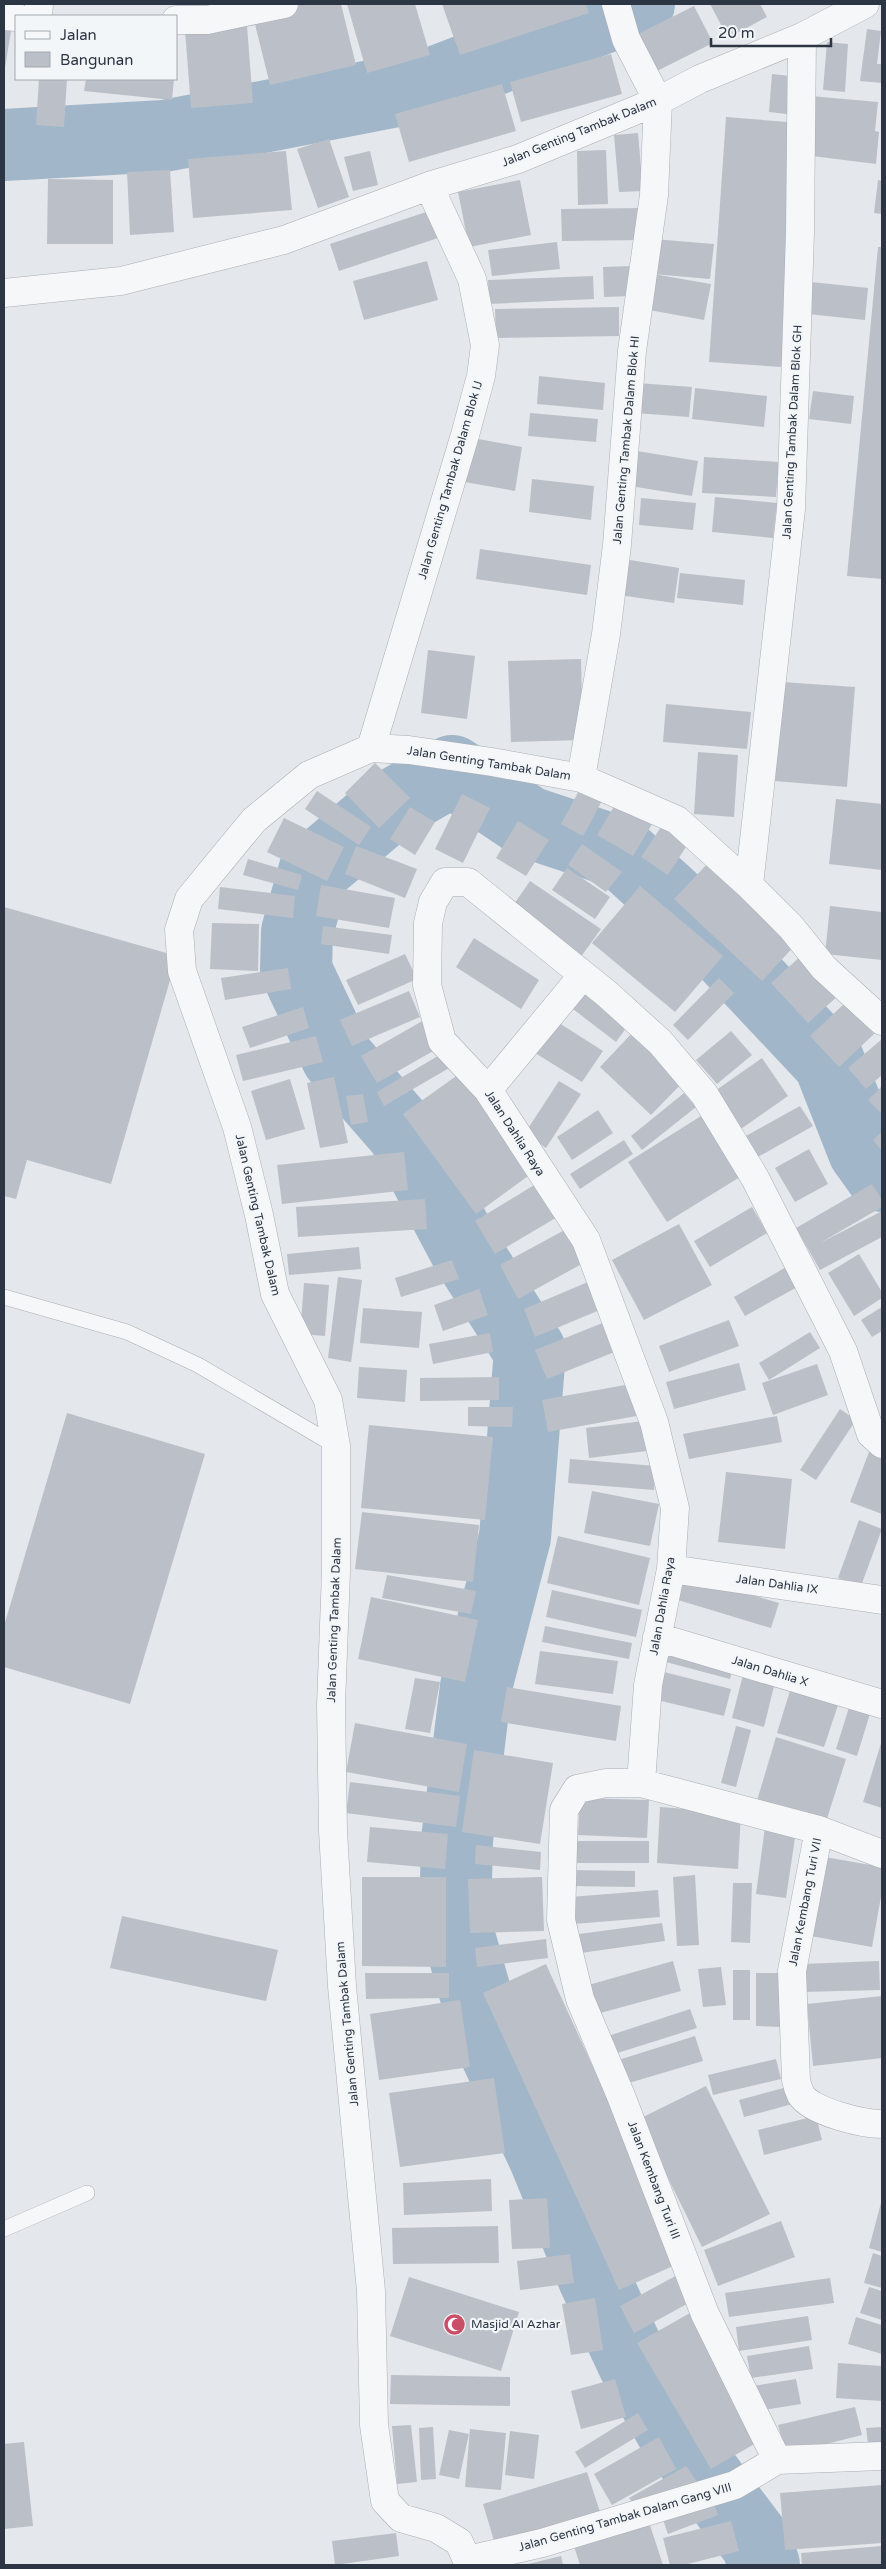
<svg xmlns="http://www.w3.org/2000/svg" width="886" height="2569" font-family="'Varela Round',sans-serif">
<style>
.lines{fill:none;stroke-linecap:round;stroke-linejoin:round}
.river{stroke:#a1b6c9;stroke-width:72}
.building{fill:#bbc0c8}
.service-casing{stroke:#a9aeb5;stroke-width:16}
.minor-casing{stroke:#a9aeb5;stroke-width:29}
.service{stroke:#f6f7f9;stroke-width:15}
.minor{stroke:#f6f7f9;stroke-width:28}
.labels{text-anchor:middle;stroke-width:4.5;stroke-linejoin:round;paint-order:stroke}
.street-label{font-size:12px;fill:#2c3543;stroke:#f3f6f8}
.poi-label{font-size:12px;fill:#2c3543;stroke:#f3f6f8;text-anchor:start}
</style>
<rect width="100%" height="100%" fill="#e4e7eb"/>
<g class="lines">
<path class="river" d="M4,145L164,136L428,85L639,4
M764,2565L757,2544L672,2431L633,2362L593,2276L544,2156L487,2034L455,1922L457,1840L476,1687L515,1537L530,1351L466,1251L403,1133L337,1057L296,970L297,932L315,869L387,808L452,771L528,822L621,853L702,927L829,1062L864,1151L882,1176"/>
</g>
<path class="building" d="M304,4H341L356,65L270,85L253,16Z
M347,4H415L430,55L367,73Z
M442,4H586L589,13L460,55Z
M710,4H760L767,17L728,38Z
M694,6L713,43L657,71L638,34Z
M247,26L253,103L191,108L185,30Z
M867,29L881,31L877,64H882V83L860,81Z
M4,30L11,31L5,68H4Z
M827,42L848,44L845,92L823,90Z
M611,54L622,94L521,122L510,82Z
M772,74L799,77L795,115L769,112Z
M39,79H67L64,127L36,125Z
M86,79H174L172,100L84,91Z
M502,84L516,131L409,162L395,114Z
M811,96L878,102L875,131L879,132L876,164L804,155Z
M726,117L800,123L782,367L709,362Z
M638,133L643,191L619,192L614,135Z
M329,139L349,197L318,208L297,149Z
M606,150L608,204L578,205L577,151Z
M286,151L292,210L193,218L188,159Z
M370,151L378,185L353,191L344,157Z
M170,170L174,232L130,235L127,172Z
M48,179L113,180V244H47Z
M520,180L531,235L469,247L458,192Z
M878,180L882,181V214L874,213Z
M641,208V240L562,241L561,209Z
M429,211L438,238L339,271L330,244Z
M653,239L714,244L710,279L653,274L711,284L704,320L644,309Z
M557,242L560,269L492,276L488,250Z
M878,247H882V579L847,576Z
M427,261L438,300L364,320L353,281Z
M632,266V296L604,297L603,267Z
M593,276L594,299L489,304L488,280Z
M802,281L868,288L865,320L798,313Z
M619,307V336L496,338L495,309Z
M539,376L605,383L603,410L537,404Z
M637,383L692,387L689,417L635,413Z
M695,388L767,396L764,427L692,419Z
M813,391L854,396L851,424L809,419Z
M530,413L598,419L596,442L528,436Z
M467,437L522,447L515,491L459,481Z
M637,451L698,461L692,496L630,486Z
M704,457L779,462L776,497L702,493Z
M532,479L594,486L591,520L529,512Z
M715,497L777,503L773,538L712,532Z
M641,498L696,503L693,530L639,525Z
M480,549L591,565L587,595L476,579Z
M624,559L679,568L674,603L619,595Z
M680,573L745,580L743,605L677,598Z
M428,650L475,656L467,719L421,713Z
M581,659L583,740L511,742L508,661Z
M782,682L855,687L847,787L775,781Z
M666,704L751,712L747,749L663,742Z
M698,752L738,755L734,817L694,814Z
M375,763L410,798L379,828L345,793Z
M582,785L604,797L583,836L561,824Z
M317,791L371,827L359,845L305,809Z
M462,794L490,808L463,863L435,849Z
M619,798L655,819L633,856L597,835Z
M836,799L882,804V870L829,864Z
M410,807L435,822L415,855L390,839Z
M284,818L344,847L327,881L267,852Z
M667,818L693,836L668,875L641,857Z
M518,821L549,840L526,876L496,858Z
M582,844L622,872L606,892L568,865Z
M356,846L417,869L405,898L345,874Z
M248,859L302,875L298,890L243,875Z
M710,861L798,942L762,981L674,899Z
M567,868L610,897L595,919L552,890Z
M530,881L601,929L580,958L510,910Z
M321,885L395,898L389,928L316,916Z
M640,886L723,956L675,1012L592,943Z
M220,887L295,896L293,918L218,909Z
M830,906L882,912V960L825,954Z
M4,907L177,956L111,1184L27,1160L16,1199L4,1196Z
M212,923L259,924L258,971L210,969Z
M323,926L392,935L389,954L321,944Z
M474,938L539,980L521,1009L456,967Z
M405,954L417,979L358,1005L346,980Z
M802,955L840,994L808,1023L771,983Z
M288,968L291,989L225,1000L221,978Z
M719,978L734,993L688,1040L673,1025Z
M582,989L629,1024L616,1042L569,1006Z
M409,991L420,1017L352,1046L340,1020Z
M845,1003L874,1034L839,1067L810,1036Z
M303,1007L309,1028L250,1048L242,1027Z
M426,1019L442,1046L377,1083L361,1056Z
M556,1021L603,1051L582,1082L535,1053Z
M731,1031L752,1055L717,1084L696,1060Z
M633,1032L684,1081L651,1115L600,1067Z
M316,1036L323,1062L243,1081L236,1055Z
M882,1039V1075L866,1089L848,1068Z
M448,1050L456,1064L384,1106L377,1092Z
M762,1058L788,1096L741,1129L715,1091Z
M466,1069L539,1168L476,1214L403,1114Z
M334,1077L348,1143L320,1148L307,1083Z
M290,1079L305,1129L266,1140L251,1091Z
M559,1081L581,1094L546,1148L525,1133Z
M882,1086V1114L868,1100Z
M684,1093L696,1107L642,1150L631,1136Z
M363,1094L368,1122L351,1125L346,1096Z
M800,1106L813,1126L756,1158L744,1137Z
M598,1110L613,1133L572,1160L557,1137Z
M701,1116L740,1177L667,1222L628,1162Z
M882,1132V1151L873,1140Z
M624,1140L633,1154L580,1189L570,1174Z
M809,1149L828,1184L795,1202L775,1168Z
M404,1152L408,1190L282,1204L277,1165Z
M544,1179L564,1213L495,1254L475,1221Z
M872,1184L882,1200V1207L820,1243L882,1211V1237L820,1270L796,1228Z
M425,1199L427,1229L298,1237L296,1207Z
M752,1207L767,1233L710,1267L694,1241Z
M679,1224L712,1285L644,1320L612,1260Z
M570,1227L589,1260L518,1299L500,1265Z
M359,1247L361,1269L289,1275L287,1254Z
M859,1254L882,1292V1298L854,1316L828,1273Z
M452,1260L459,1279L401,1297L395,1278Z
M788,1266L799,1286L745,1316L734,1297Z
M338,1277L362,1280L351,1362L328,1358Z
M595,1279L607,1307L535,1337L524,1309Z
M304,1283L329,1285L325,1336L300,1334Z
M479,1289L488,1315L443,1331L434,1305Z
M882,1307V1331L872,1337L861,1320Z
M363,1308L422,1312L419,1348L360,1343Z
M610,1320L622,1349L547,1379L535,1350Z
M729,1320L739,1346L669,1372L659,1346Z
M810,1332L820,1348L769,1380L759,1363Z
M490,1333L493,1352L433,1364L429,1344Z
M739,1363L746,1390L674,1409L666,1382Z
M817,1364L828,1395L773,1415L762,1383Z
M359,1367L407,1370L405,1402L357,1398Z
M499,1377V1400L420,1401V1378Z
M636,1383L642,1415L548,1432L542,1400Z
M468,1407H513L512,1427L468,1426Z
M840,1409L856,1420L816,1480L800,1470Z
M67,1413L205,1454L130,1704L4,1667V1626Z
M777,1416L782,1442L689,1459L683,1434Z
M652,1420L655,1450L589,1458L586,1428Z
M369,1425L493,1437L485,1520L361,1508Z
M869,1452L882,1457V1514L850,1502Z
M570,1459L656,1466L654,1490L568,1483Z
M726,1472L792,1479L785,1549L718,1542Z
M592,1491L659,1504L650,1546L584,1533Z
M362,1512L479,1525L473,1582L355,1569Z
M859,1520L882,1529L861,1586L838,1578Z
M558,1536L650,1558L639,1605L547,1583Z
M387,1575L476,1591L471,1614L382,1598Z
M686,1575L779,1603L771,1628L678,1600Z
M552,1590L642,1610L636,1637L546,1617Z
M371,1597L478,1620L465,1682L358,1659Z
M545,1626L632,1643L629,1659L542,1642Z
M666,1647L734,1664L730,1679L662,1661Z
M540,1651L618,1661L613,1694L535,1684Z
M660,1671L731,1689L724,1716L653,1699Z
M744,1671L776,1678L764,1727L732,1718Z
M415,1678L440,1682L430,1733L405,1729Z
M793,1681L841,1696L824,1747L777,1733Z
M507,1687L621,1706L616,1741L501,1722Z
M851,1701L872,1707L857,1756L836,1749Z
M355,1723L467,1744L459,1792L346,1772Z
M736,1726L751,1730L736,1787L721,1783Z
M776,1737L846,1759L825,1825L756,1804Z
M882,1740V1808L863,1802Z
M474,1750L553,1763L540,1844L462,1832Z
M350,1782L460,1796L456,1827L346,1813Z
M580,1798L649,1800L647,1838L578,1835Z
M660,1807L741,1813L738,1869L657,1863Z
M370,1827L448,1834L445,1869L367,1862Z
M765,1827L796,1831L786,1898L756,1894Z
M573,1841H649V1863H573Z
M476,1845L541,1852L540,1870L475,1864Z
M819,1856L882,1867V1891L872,1947L805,1935Z
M569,1870L635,1871V1887L569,1886Z
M695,1875L699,1945L677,1946L673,1877Z
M362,1877H446V1967L362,1966Z
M542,1877L544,1931L470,1933L468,1879Z
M733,1883H752L750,1943L731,1942Z
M658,1890L660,1917L573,1924L570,1897Z
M122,1916L278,1950L266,2001L110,1968Z
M662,1923L665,1941L581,1953L579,1934Z
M546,1939L548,1958L477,1967L475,1948Z
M673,1961L681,1991L593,2015L585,1986Z
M879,1961L880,1990L803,1992L802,1964Z
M546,1964L682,2262L619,2290L483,1993Z
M721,1967L726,2005L703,2007L698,1969Z
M733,1970H750V2020H733Z
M365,1973H449V1998L366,1999Z
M756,1973H781L780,2027L756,2026Z
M882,1996V2058L813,2066L807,2004Z
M460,2000L470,2067L379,2080L370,2014Z
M690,2009L697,2028L611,2055L605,2037Z
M695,2036L703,2061L622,2085L615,2061Z
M776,2059L781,2079L713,2095L708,2075Z
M494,2078L505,2153L400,2167L389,2093Z
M795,2085L800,2102L744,2117L739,2100Z
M706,2086L770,2214L702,2247L639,2119Z
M816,2116L822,2140L764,2155L758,2130Z
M491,2179L492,2211L404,2215L403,2183Z
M547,2198L550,2248L512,2249L509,2200Z
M882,2199V2252L869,2248Z
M781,2221L795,2257L718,2286L704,2250Z
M498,2226L499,2263L393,2264L392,2228Z
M873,2253L882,2256V2288L864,2283Z
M570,2254L574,2283L520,2290L517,2261Z
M681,2273L696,2299L634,2333L620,2306Z
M409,2277L519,2312L501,2371L390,2336Z
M830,2278L834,2303L729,2317L725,2293Z
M869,2287L882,2291V2320L860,2313Z
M595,2298L603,2350L571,2355L562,2304Z
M690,2313L763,2439L711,2469L637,2343Z
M808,2316L812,2340L739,2351L736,2327Z
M856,2317L882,2325V2354L848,2344Z
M809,2346L813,2369L751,2378L747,2356Z
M838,2363L882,2366V2401L836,2398Z
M391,2375L510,2377V2406L390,2404Z
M615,2379L626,2417L581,2429L571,2391Z
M796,2379L801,2404L757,2411L753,2386Z
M855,2407L862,2435L786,2454L778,2425Z
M638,2413L648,2430L585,2468L575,2452Z
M411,2425L417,2482L397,2484L392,2426Z
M433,2427L436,2479L421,2480L419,2428Z
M882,2427V2449L869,2451L866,2428Z
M470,2429L506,2433L501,2490L465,2487Z
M449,2430L469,2434L459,2479L439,2475Z
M510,2431L539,2435L534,2479L505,2475Z
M659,2437L676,2469L612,2505L594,2474Z
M24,2442L33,2526L4,2529V2444Z
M686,2466L697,2482L638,2509L629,2498Z
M587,2472L600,2512L495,2544L483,2504Z
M882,2485V2543L785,2550L780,2493Z
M712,2499L718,2515L668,2534L662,2517Z
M648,2519L663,2565H580L573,2543Z
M731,2521L739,2551L684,2565H670L663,2538Z
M396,2533L399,2556L335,2565L332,2541Z
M882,2546V2565H802L801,2553Z
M561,2556L563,2565H524Z"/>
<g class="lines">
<defs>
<path id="service" d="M4,1297L127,1332L198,1365L336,1446
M4,2229L87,2193"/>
<path id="minor" d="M4,16L16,17
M38,16L39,4
M176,20H207L284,4
M4,293L121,281L284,240L429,186L518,159L658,101L700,79L802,37L865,4
M371,748L465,435L481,376L485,345L472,279L429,186
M581,778L606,634L617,545L632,351L654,195L658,101L626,39L616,4
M749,885L791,509L800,232L802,37
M488,1090L583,975
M671,1569L882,1600
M657,1637L882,1704
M641,1783L648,1685L671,1569L675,1508L654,1422L586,1240L488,1090L442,1041L427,985L428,923L433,902L445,882H468L607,994L660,1042L704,1094L755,1178L843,1351L871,1434L882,1444
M819,1830L792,1971L796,2080C797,2085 799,2091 801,2095C812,2112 863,2124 882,2124
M777,2460L705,2314L621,2096L580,1999L561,1920L564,1810L577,1789L606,1783H641L819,1830L882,1854
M468,2560L542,2543L735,2485L777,2460L882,2456
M469,2565L459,2542L436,2528L401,2518L385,2501L374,2425L371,2291L342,1986L333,1831L331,1705L336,1572V1446L328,1400L275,1294L259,1215L237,1127L182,971L179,930L189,899L254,820L309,775L371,748L409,750L492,762L581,778L677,820L749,885L791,927L824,968L882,1021"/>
</defs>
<use href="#service" class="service-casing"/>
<use href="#minor" class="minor-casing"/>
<use href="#service" class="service"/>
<use href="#minor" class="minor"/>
</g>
<defs>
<symbol id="mosque-disc" viewBox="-11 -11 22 22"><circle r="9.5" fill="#c94f68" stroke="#f3f6f8"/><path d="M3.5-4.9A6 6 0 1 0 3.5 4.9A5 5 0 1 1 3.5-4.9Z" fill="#fff"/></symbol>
</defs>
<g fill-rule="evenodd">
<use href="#mosque-disc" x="442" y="2312" width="25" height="25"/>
</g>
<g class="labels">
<g class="street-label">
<text transform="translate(579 132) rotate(-22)" y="4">Jalan Genting Tambak Dalam</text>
<text transform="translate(792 432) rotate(-87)" y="4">Jalan Genting Tambak Dalam Blok GH</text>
<text transform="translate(626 440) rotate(-85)" y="4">Jalan Genting Tambak Dalam Blok HI</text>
<text transform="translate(450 480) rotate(-74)" y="4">Jalan Genting Tambak Dalam Blok IJ</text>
<text transform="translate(489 763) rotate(9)" y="4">Jalan Genting Tambak Dalam</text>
<text transform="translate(515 1133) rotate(57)" y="4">Jalan Dahlia Raya</text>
<text transform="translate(258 1215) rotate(77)" y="4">Jalan Genting Tambak Dalam</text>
<text transform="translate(777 1584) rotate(8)" y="4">Jalan Dahlia IX</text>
<text transform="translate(662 1606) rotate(-80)" y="4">Jalan Dahlia Raya</text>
<text transform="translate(334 1620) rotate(-88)" y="4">Jalan Genting Tambak Dalam</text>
<text transform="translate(770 1671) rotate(17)" y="4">Jalan Dahlia X</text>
<text transform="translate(805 1902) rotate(-79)" y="4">Jalan Kembang Turi VII</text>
<text transform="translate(347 2024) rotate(-95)" y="4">Jalan Genting Tambak Dalam</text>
<text transform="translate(654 2180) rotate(69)" y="4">Jalan Kembang Turi III</text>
<text transform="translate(625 2517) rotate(-16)" y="4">Jalan Genting Tambak Dalam Gang VIII</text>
</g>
<g class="poi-label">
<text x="471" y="2328">Masjid Al Azhar</text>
</g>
</g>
<rect width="886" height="2569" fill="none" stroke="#2c3543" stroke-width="10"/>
<rect x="15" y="15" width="162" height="65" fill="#f3f6f8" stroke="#a3a9b0"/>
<rect x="25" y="31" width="25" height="8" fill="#f6f7f9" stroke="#a3a9b0"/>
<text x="60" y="40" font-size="15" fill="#2c3543">Jalan</text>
<rect x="25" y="52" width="25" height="15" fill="#bbc0c8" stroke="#a3a9b0"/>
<text x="60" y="65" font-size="15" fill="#2c3543">Bangunan</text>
<path d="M711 38v8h120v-8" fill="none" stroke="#2c3543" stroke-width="2.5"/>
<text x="718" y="38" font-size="15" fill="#2c3543" stroke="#f3f6f8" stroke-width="4" paint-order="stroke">20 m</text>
</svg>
